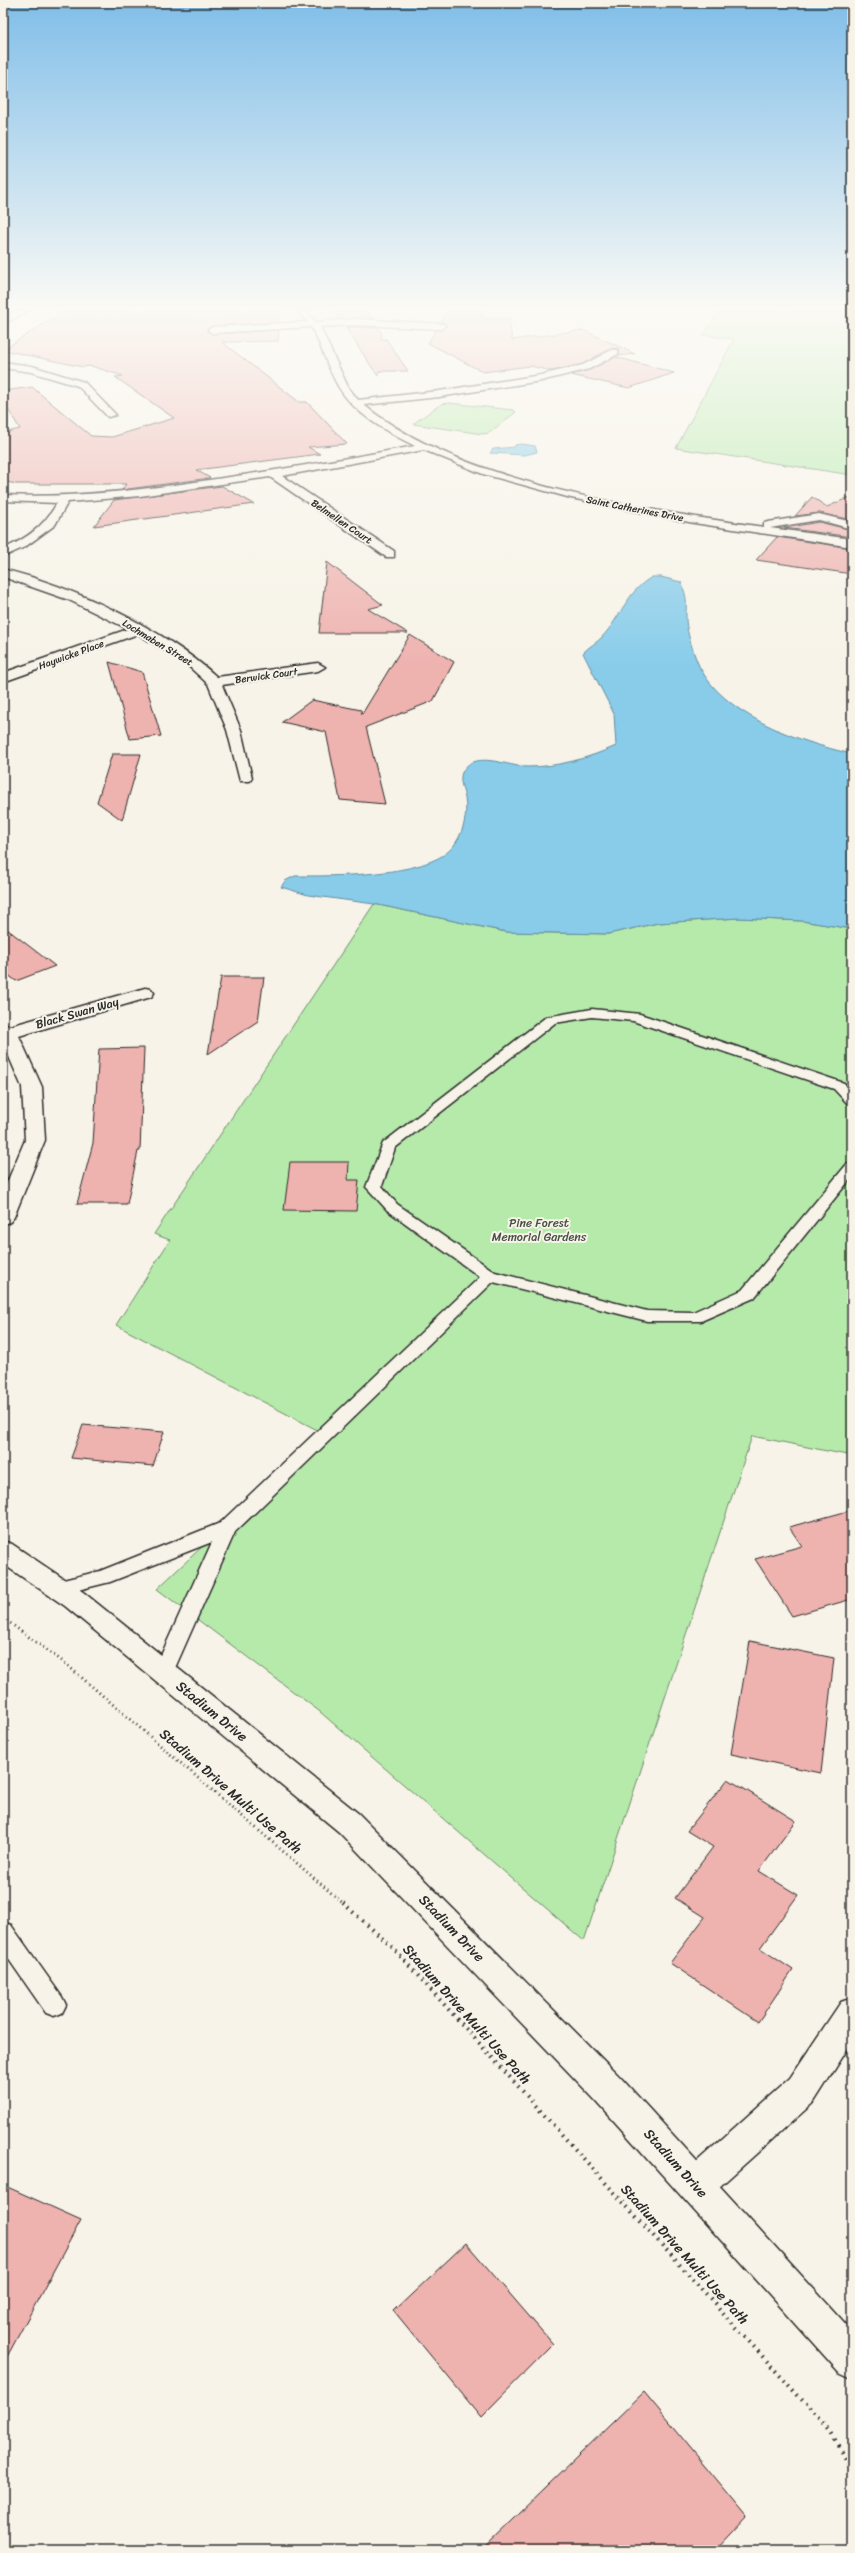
<svg xmlns="http://www.w3.org/2000/svg" width="855" height="2553" font-family="Sriracha,sans-serif">
<style>
.green{fill:#b6eaab;stroke:#708a6b}
.water{fill:#88ccea;stroke:#638c9e}
.building{fill:#eeb2af;stroke:#2b2b2b}
.lines{fill:none;stroke-linecap:round;stroke-linejoin:round}
.service-casing{stroke:#2b2b2b;stroke-width:3}
.minor-casing{stroke:#2b2b2b;stroke-width:3}
.tertiary-casing{stroke:#2b2b2b;stroke-width:3}
.path-far1{stroke:#2b2b2b;stroke-width:3;stroke-dasharray:1 3.5;stroke-linecap:butt}
.path{stroke:#2b2b2b;stroke-width:4;stroke-dasharray:1.5 5;stroke-linecap:butt}
.service{fill:#f7f3e8;fill-rule:evenodd}
.minor{fill:#f7f3e8;fill-rule:evenodd}
.tertiary{fill:#f7f3e8;fill-rule:evenodd}
.labels{text-anchor:middle;stroke-width:4;stroke-linejoin:round;paint-order:stroke}
.far-street-label{font-size:10px;fill:#2b2b2b;stroke:#f7f3e8}
.street-label{font-size:12px;fill:#2b2b2b;stroke:#f7f3e8}
.park-label{font-size:12px;fill:#475145;stroke:#f7f3e8}
.near-street-label{font-size:14px;fill:#2b2b2b;stroke:#f7f3e8}
</style>
<rect width="100%" height="100%" fill="#f7f3e8"/>
<filter id="ink" filterUnits="userSpaceOnUse"><feTurbulence type="fractalNoise" baseFrequency=".025" numOctaves="2"/><feDisplacementMap in="SourceGraphic" scale="8" xChannelSelector="R" yChannelSelector="G"/><feConvolveMatrix kernelMatrix="1 2 1 2 8 2 1 2 1" color-interpolation-filters="sRGB"/></filter>
<g filter="url(#ink)">
<path class="green" d="M720,311H852V475L676,448L734,339L703,335Z
M449,403L513,410L516,412L489,433L483,434L413,424L441,404Z
M374,904L506,932L608,934L658,923L739,918L802,921L852,929V1456L752,1436L584,1941L319,1711L157,1589L323,1433L116,1325L170,1240L154,1234Z"/>
<path class="water" d="M522,444L535,446L537,452L525,455L490,453L493,449L515,447V445Z
M652,577H661L681,582C688,600 686,600 686,617C686,629 691,645 695,656C714,713 799,742 852,754V929L802,921L739,918L658,923L608,934L506,932L374,904L308,895L281,887L285,881L295,876C332,876 424,877 451,849C463,836 468,815 465,798C464,792 460,783 461,777C461,772 466,765 471,763C487,755 511,767 528,767C558,767 589,758 616,746L614,714L583,653C589,646 597,643 602,637C621,617 627,591 652,577Z"/>
<path class="building" d="M64,311H279V322L212,326L206,330L212,334L279,330L278,341L222,342L299,402H307L347,444L308,447L320,454L196,470L210,478L128,489L122,490L126,484H16L3,481V433L20,429L3,401V391L32,387L91,436L112,437L174,418L115,377L123,376L91,366L83,367L3,350Z
M334,311H367L372,318L339,319Z
M447,311H485L481,318H509L512,340L583,330L635,354L617,356L620,354L619,349L612,348L582,364L552,371L530,366L483,372L428,343L436,330H442L446,326L445,323L441,322Z
M345,327L378,328L382,333L381,339H386L408,371H379L378,376Z
M616,357L674,373L629,388L571,375L590,370Z
M222,486L254,504L94,526L114,500Z
M852,496V520L819,513L795,516L812,497L827,507Z
M819,522L852,530V537L784,528Z
M777,537L852,548V574L756,560Z
M327,562L383,605L368,609L408,633H319Z
M410,635L454,662L433,701L366,727L385,804L340,800L326,732L282,722L312,700L361,710L362,714Z
M109,662L142,672L161,736L130,739Z
M112,754H141L122,820L97,802Z
M3,926L55,966L16,981L3,971Z
M221,977H264L258,1021L208,1054Z
M144,1048L140,1151H138L127,1204H77L93,1143L99,1049Z
M290,1162H349L348,1180H359L356,1211L284,1210Z
M83,1425L164,1432L153,1466L71,1458Z
M852,1510V1599L792,1616L755,1559L802,1546L789,1527Z
M750,1641L834,1658L821,1773L731,1754Z
M728,1779L796,1821L759,1871L798,1895L760,1948L793,1970L758,2022L670,1963L705,1917L675,1898L713,1847L687,1831Z
M3,2185L81,2220L3,2364Z
M466,2243L553,2344L481,2417L394,2311Z
M644,2392L747,2516L715,2550H481Z"/>
<g class="lines">
<defs>
<path id="service" d="M592,1009L640,1014L844,1083L852,1092V1104L847,1103L834,1089L633,1021L592,1017L555,1023L395,1148L382,1186L397,1204L495,1272L647,1311L693,1312L742,1290L847,1164L852,1163V1177L754,1298L701,1321H647L493,1282L235,1532L171,1677L164,1679L157,1677L154,1671L212,1542L110,1582L58,1595L51,1593L48,1588L51,1583L100,1571L220,1523L480,1277L387,1210L369,1190L366,1187L383,1143L546,1017Z
M3,1922L11,1925L62,1997L66,2005L62,2013L54,2016L46,2013L3,1951Z"/>
<path id="minor" d="M16,311H27L3,325V319Z
M296,311H306L316,322L356,319L444,324L445,326L441,329L356,325L320,327L348,387L358,400L439,391L541,375L583,365L612,350H618V354L589,369L541,381L439,397L364,405C458,483 644,510 764,527V523L768,522L819,514L852,522V529L819,520L770,528L852,539V547L694,523L571,498L483,474L424,450L282,476L394,551V557H386L270,477L140,496L68,502L55,525L25,547L3,557V549C28,538 44,526 57,503L3,501V495C70,498 136,491 202,481C274,471 344,459 415,446C387,432 354,414 338,386C327,367 322,346 311,327L212,333L208,330L212,327L308,322Z
M3,362L32,366L84,382L116,415L108,417L78,386L31,372L3,368Z
M3,569C74,587 163,628 217,677L318,663L325,667L318,671L222,685L241,730L252,778L250,781H240L227,730L208,684L184,662L138,634L3,682V673L128,629L69,600L3,577Z
M145,988L151,989L154,993L151,997L19,1036L42,1087L45,1140L14,1217L10,1222L3,1224V1192L25,1140L22,1087L3,1043V1024L10,1026Z
M852,1998V2042L814,2102L708,2197L696,2202L684,2197L679,2185L684,2173L790,2078L841,2002Z"/>
<path id="tertiary" d="M3,1541L12,1544L83,1592L359,1814L621,2078L852,2331V2378L839,2372L597,2102L339,1832L65,1606L3,1564Z"/>
</defs>
<use href="#service" class="service-casing"/>
<use href="#minor" class="minor-casing"/>
<use href="#tertiary" class="tertiary-casing"/>
<path class="path-far1" d="M3,1618L66,1664L344,1904"/>
<path class="path" d="M343,1903L393,1948L831,2432L848,2464L852,2483"/>
<use href="#service" class="service"/>
<use href="#minor" class="minor"/>
<use href="#tertiary" class="tertiary"/>
</g>
</g>
<linearGradient id="sky" x2="0" y2="1"><stop stop-color="#81bee9"/><stop offset="0.46" stop-color="#fbfaf5"/><stop offset="1" stop-color="#fbfaf5" stop-opacity="0"/></linearGradient>
<rect width="855" height="669" fill="url(#sky)"/>
<g class="labels">
<g class="far-street-label">
<text transform="translate(635 508) rotate(11)" y="4">Saint Catherines Drive</text>
<text transform="translate(342 521) rotate(34)" y="4">Belmellen Court</text>
<text transform="translate(158 642) rotate(31)" y="4">Lochmaben Street</text>
<text transform="translate(71 654) rotate(-20)" y="4">Haywicke Place</text>
<text transform="translate(266 675) rotate(-8)" y="4">Berwick Court</text>
</g>
<g class="street-label">
<text transform="translate(77 1013) rotate(-16)" y="4">Black Swan Way</text>
</g>
<g class="park-label">
<text x="539" y="1227">Pine Forest<tspan x="539" dy="14">Memorial Gardens</tspan></text>
</g>
<g class="near-street-label">
<text transform="translate(212 1711) rotate(39)" y="5">Stadium Drive</text>
<text transform="translate(231 1791) rotate(41)" y="5">Stadium Drive Multi Use Path</text>
<text transform="translate(452 1928) rotate(46)" y="5">Stadium Drive</text>
<text transform="translate(467 2014) rotate(48)" y="5">Stadium Drive Multi Use Path</text>
<text transform="translate(676 2163) rotate(48)" y="5">Stadium Drive</text>
<text transform="translate(685 2254) rotate(48)" y="5">Stadium Drive Multi Use Path</text>
</g>
</g>
<rect width="855" height="2553" fill="none" stroke="#f7f3e8" stroke-width="16"/>
<rect x="8" y="8" width="839" height="2537" fill="none" stroke="#2b2b2b" stroke-width="1.5" filter="url(#ink)"/>
</svg>
